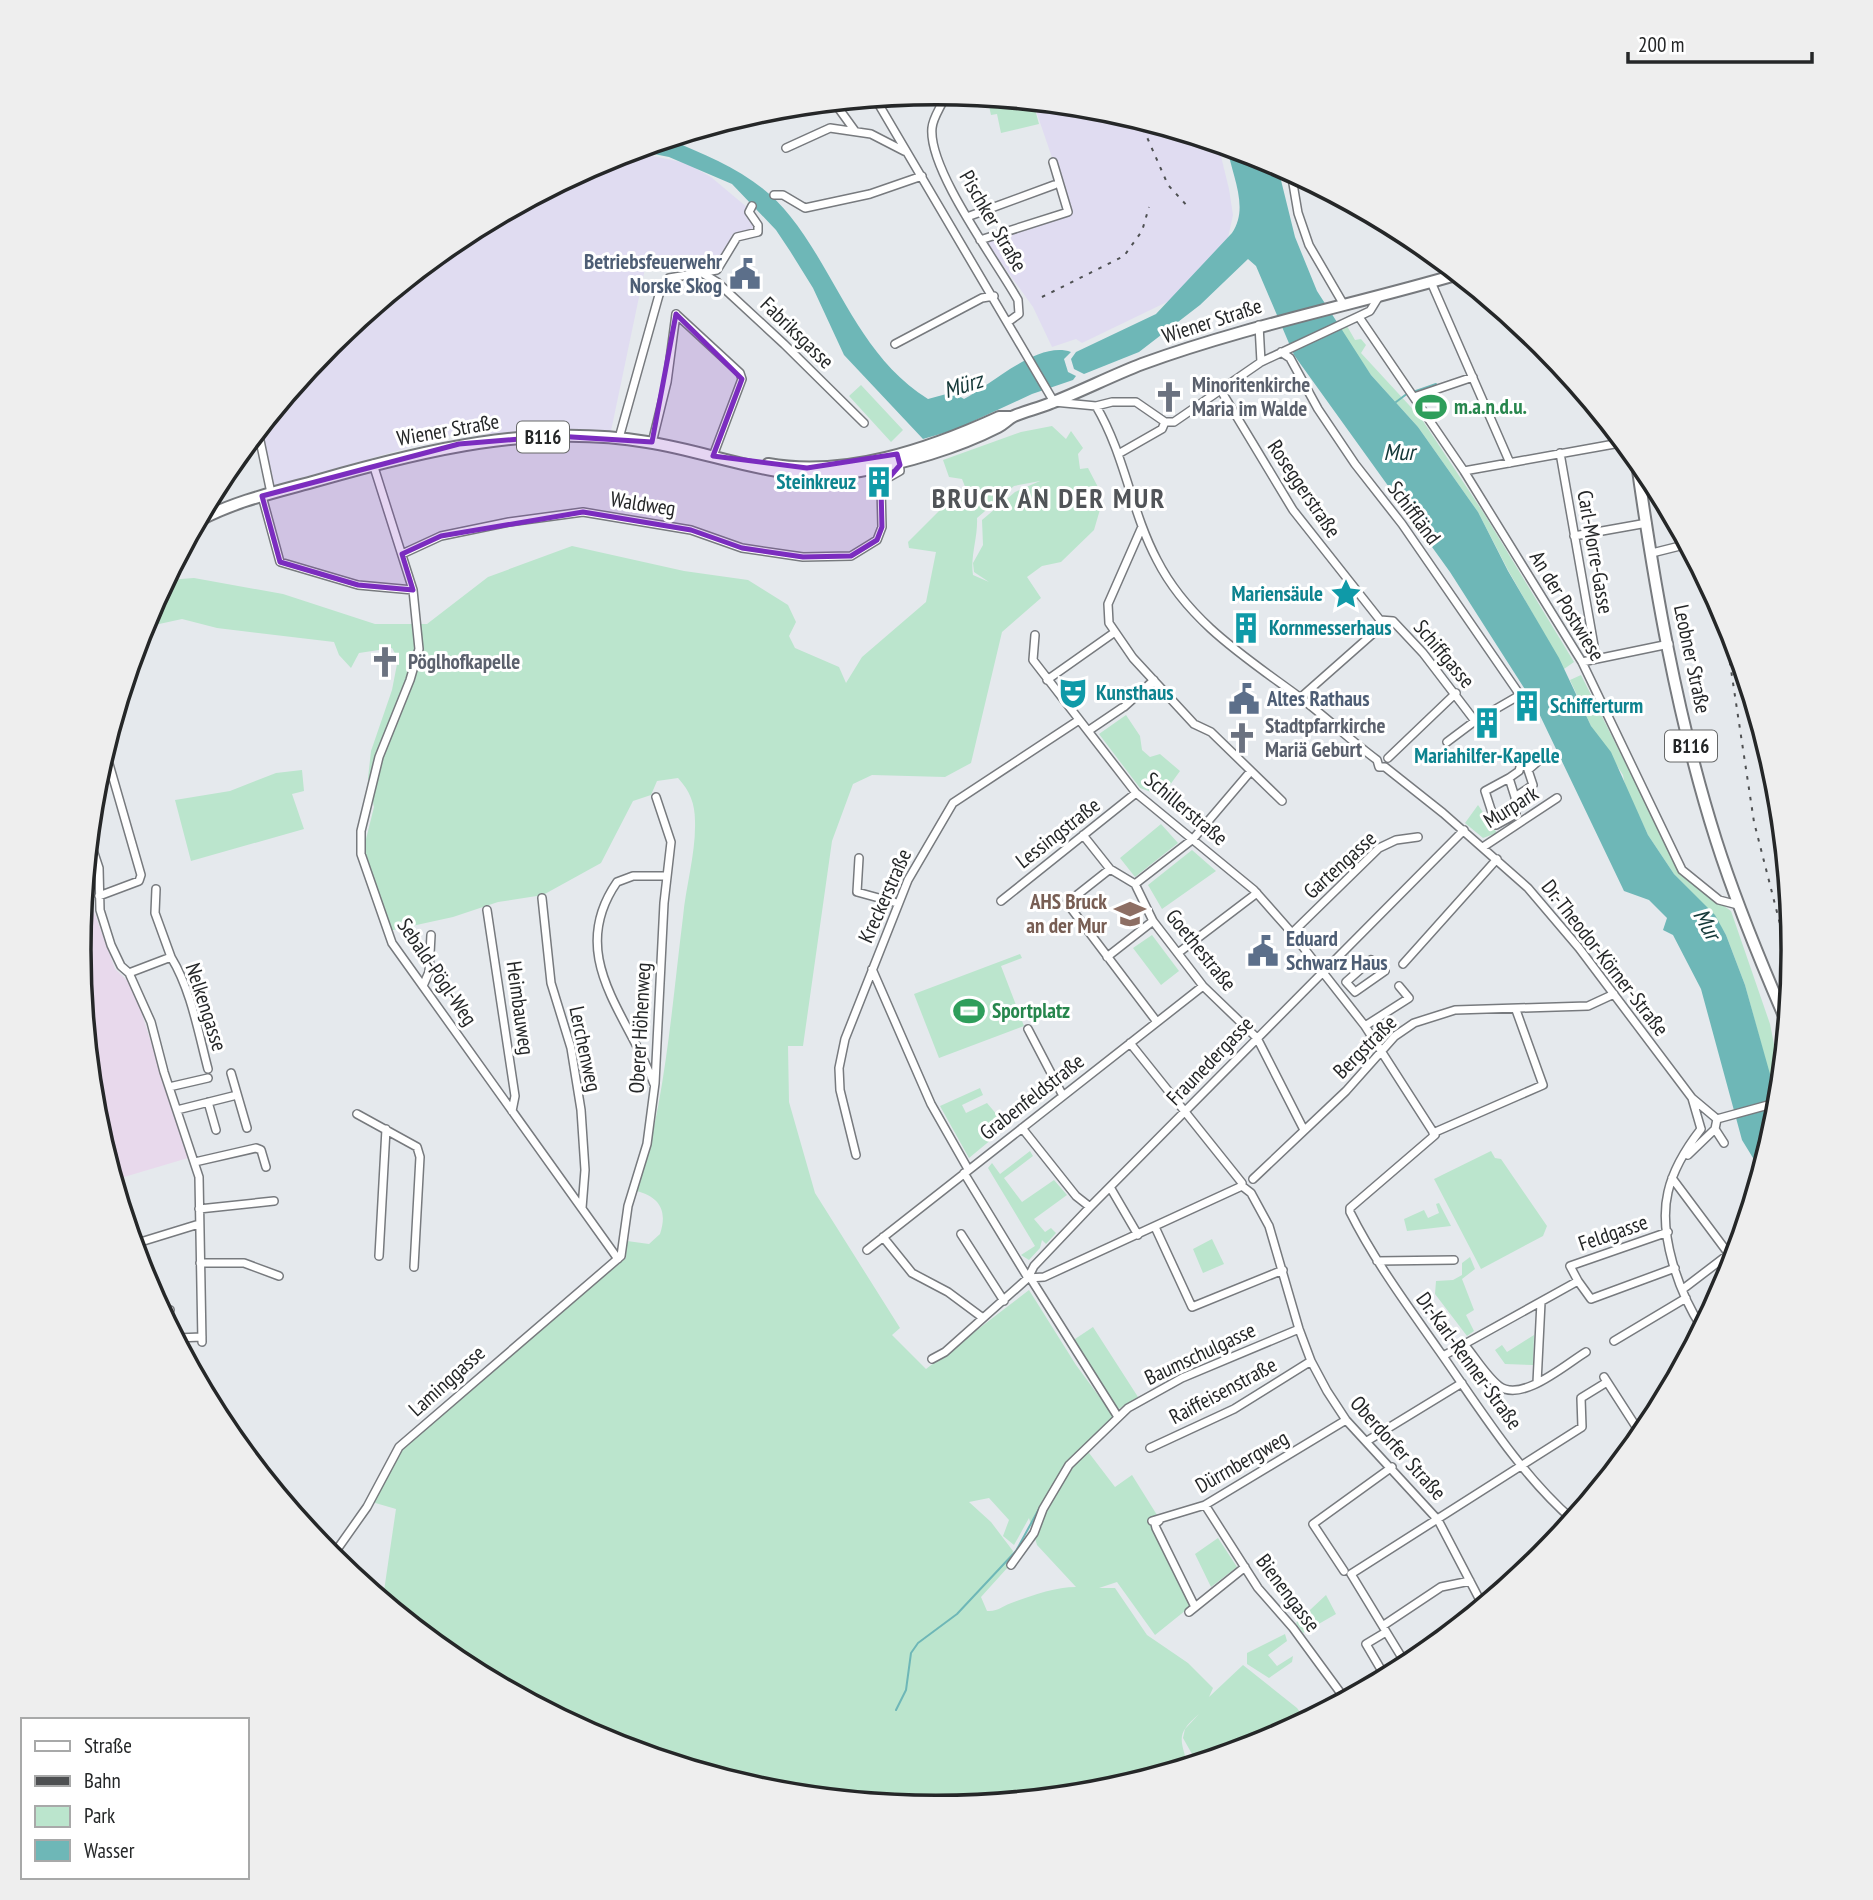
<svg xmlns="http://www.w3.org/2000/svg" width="1873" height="1900" font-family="'PT Sans Narrow',sans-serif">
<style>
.industrial{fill:#e0dcf1}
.medical{fill:#e8d9ec}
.green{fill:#bbe5cd;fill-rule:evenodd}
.water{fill:#6eb7b7}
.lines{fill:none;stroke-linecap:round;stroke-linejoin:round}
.stream{stroke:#6eb7b7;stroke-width:2}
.street-casing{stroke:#777a7e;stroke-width:10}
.primary-casing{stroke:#777a7e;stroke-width:14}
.street{stroke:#fff;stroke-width:7}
.primary{stroke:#fff;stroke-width:10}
.rail{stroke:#4e5052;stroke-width:2;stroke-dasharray:3.5 7;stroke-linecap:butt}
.marked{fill:#7b2cbf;fill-opacity:0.2;stroke:#7b2cbf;stroke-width:5;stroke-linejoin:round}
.labels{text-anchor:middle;stroke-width:6;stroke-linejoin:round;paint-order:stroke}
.shield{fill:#fff;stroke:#666868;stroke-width:2}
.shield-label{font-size:19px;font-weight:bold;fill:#252728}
.street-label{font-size:21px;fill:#252728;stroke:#fff}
.service-label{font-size:21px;font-weight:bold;fill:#4e5e75;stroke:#fff;text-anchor:start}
.worship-label{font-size:21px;font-weight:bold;fill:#5b616d;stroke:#fff;text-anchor:start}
.leisure-label{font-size:21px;font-weight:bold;fill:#27864d;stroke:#fff;text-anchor:start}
.culture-label{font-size:21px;font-weight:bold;fill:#0d838f;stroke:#fff;text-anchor:start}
.education-label{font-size:21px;font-weight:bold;fill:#785e54;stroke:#fff;text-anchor:end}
.water-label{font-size:23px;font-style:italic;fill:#143838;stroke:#fff}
.district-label{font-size:28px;font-weight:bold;letter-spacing:2px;fill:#515458;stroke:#fff}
.rim{fill:none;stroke:#252728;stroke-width:3.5}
</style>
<rect width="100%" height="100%" fill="#e5e9ed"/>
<path class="industrial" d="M1033,102L1104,109L1218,144L1229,189L1233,215L1228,238L1171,300L1082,343L1076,339L1052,347L1033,307L987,243L988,239L1071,213Z
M629,151L686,163L711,177L755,214V231L737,235L716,267L648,254L611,431L452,435L269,488L260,429L330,343L460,237L609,157Z"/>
<path class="medical" d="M85,884H90L92,906L115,969L133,986L188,1158L114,1180L95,1117L79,950Z"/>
<path class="green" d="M987,97L1033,102L1039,124L1001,133L997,114L991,115Z
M1347,326L1355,340L1361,339L1366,345L1361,353L1421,418L1485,515L1574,662L1564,669L1508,570L1478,512L1418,427L1371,375L1340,330Z
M861,385L903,430L891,442L849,396Z
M1052,426L1066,439L1071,431L1083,448L1078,454L1080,469L1088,468L1100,491L1101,506L1094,530L1061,562L1042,566L1027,577L1041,598L1002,632L971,763L945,777L872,775L853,784L832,841L803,1046H788L789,1102L815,1193L900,1328L892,1335L926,1369L1029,1290L1076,1365L1115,1418L1086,1449L1115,1487L1132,1475L1157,1515L1150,1525L1191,1606L1155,1635L1117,1582L1099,1588H1115L1147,1635L1188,1663L1213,1688L1209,1697L1243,1665L1297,1708L1306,1720L1264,1743L1197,1763L1183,1738L1185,1729L1199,1714C1176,1734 1180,1738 1188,1766L1103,1791L936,1808L769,1791L608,1742L460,1663L371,1590L384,1591L396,1509L372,1502L397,1455L469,1389L626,1258L627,1241L649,1244L660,1234C668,1210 659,1197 637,1191C665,1107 672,1004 683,917C686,885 696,853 695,821C695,804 690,791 678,778L657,781L651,795L633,801L601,863L543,895L498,902L453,917L389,931L364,847L374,807L368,778L371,751L392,690L398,659L392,648L359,653L351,668L339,655L334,642L217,628L182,619L150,626L139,639L144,621L167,580L194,578L283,594L375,624H427L488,577L572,546L684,571L748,580L788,605L796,622L789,636L795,648L839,667L846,683L862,657L926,602L936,552L909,548L908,542L942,508L968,494L962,479L949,477L943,460L1021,432ZM1040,481L1015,492L982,520L983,545L973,563L974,572L989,582L973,575C970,556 978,538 977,518L1014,486ZM989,1498L1009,1520L1003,1536L1014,1545L1029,1518L1037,1545L1076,1587C1056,1587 1033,1595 1014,1602C1004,1605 998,1612 987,1611L981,1597L1009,1566L1013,1551L991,1522L969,1502Z
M1581,675L1679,869L1691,882L1731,911L1770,1024L1781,1080L1780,1093L1775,1095L1745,985L1726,935L1714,915L1674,874L1648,835L1625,786L1623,775L1591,726L1570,680Z
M1126,715L1140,736L1142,750L1150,757L1160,754L1180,771L1162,796L1140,788L1099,734Z
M302,770L304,791L292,794L304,829L191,861L175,800L230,791L276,773Z
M1478,805L1497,833L1483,838L1465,823Z
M1161,824L1178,843L1135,877L1120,858Z
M1192,850L1216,871L1162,909L1148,885Z
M1152,935L1179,971L1161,985L1133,948Z
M1020,954L1022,958L1001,966L1024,1026L939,1058L914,994Z
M980,1088L983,1095L962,1105L966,1113L987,1103L998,1116L991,1121L998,1134L969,1158L940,1106Z
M1030,1151L1033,1156L1004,1178L1022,1202L1054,1180L1067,1195L1034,1219L1045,1232L1051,1228L1056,1233L1046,1244L1042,1240L1040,1248L1029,1260L1021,1255L1035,1246L988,1168L992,1163L1000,1174Z
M1491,1151L1495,1158L1501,1159L1547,1226L1543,1236L1481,1269L1434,1179Z
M1439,1203L1451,1226L1407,1231L1404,1219L1424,1210L1428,1218L1439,1213L1436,1204Z
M1212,1239L1224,1264L1203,1273L1193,1249Z
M1470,1257L1475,1269L1462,1279L1474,1310L1466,1315L1474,1331L1467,1336L1435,1294L1436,1281L1453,1280L1462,1275V1263Z
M1093,1327L1138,1397L1117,1410L1072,1341Z
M1534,1335L1533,1365L1505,1364L1495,1350L1502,1345L1507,1352Z
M1218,1538L1237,1567L1211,1587L1195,1554Z
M1326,1595L1336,1614L1303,1633L1296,1623Z
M1285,1634L1287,1641L1268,1655L1277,1666L1293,1656L1292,1662L1269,1678L1247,1664V1653Z"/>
<path class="water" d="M668,139C713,158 759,176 790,216C838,276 859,356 928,399L972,387L973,389L959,396L964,399C990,386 1038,340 1071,352L1064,359L1068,372L1076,376L1073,380L1032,394L954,430L923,439L844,355L813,288L790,251L776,230L732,184L669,157L634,150Z
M1227,146L1277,164L1295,237L1317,291L1371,375L1418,427L1478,512L1508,571L1559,658L1591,726L1611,752L1648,835L1674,874L1715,915L1726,935L1745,985L1779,1106L1761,1171L1742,1140L1701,989L1673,935L1663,930L1667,918L1649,900L1624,891L1535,705L1450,572L1294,355L1256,266L1248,259L1200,305L1139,352L1084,374L1074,369L1071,359L1076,352L1156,314L1232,233C1250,207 1231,174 1227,146Z"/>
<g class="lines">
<path class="stream" d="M1413,392L1436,384
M1396,402L1408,393
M896,1710L906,1690L911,1653L918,1643L957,1614L1016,1551L1040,1507"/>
<defs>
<path id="street" d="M946,93C943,105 933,116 932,128C928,170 997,262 1018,300L1019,314L1008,322
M875,98L1054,402L1096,406L1112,402H1136L1165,422H1174L1261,362L1370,311L1378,298
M834,102L855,131
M786,148L830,128L871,134L904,151
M1291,172L1298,213L1309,245L1344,305
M774,195H783L805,208L870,194L922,176
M967,217L1054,185
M980,240L1068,212L1053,162
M702,273L717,282L784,344L864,423
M1431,282L1510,463
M676,314L740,373L742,379L713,456
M1359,317L1464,471L1582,662L1682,870L1719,900L1738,905
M1259,325L1261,362
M895,344L982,298L994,296
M1281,352L1290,358L1318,409L1355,464L1402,524L1520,695L1475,721L1447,742
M1220,389L1293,510L1380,620
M1414,397L1473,377
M1096,406C1125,455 1131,511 1157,560C1188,621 1245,657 1298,696C1325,716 1350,740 1377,760L1379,767H1385L1443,813L1528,888L1579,948L1692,1098L1701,1129
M258,431L271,493
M619,438L659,295L669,278L717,270L737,237L758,232V225L749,212L752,206
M652,443L667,382L676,314
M1120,453L1162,429L1165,422
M1560,453L1596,657
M373,464L413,590L419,649L410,680L379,757L361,831V854L392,943L618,1259
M1464,471L1620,443
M262,496L280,562L358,585L413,590
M1141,529L1108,604L1109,623L1133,658L1194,724L1211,732L1282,801
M1574,536L1647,523
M1652,553L1688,544
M402,554L441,536L509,522L583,512L691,530L742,548L803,557L851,556L877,540L882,527L881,487L886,479L900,471L899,461
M1380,620L1393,621L1423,653L1475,721
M1035,635L1033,660L1136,793L1254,890L1292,933L1365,1026L1435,1135L1350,1208V1212C1375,1262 1408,1306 1440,1352C1480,1409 1520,1474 1573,1520
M1582,662L1669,644
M1047,680L1115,632
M1300,698L1377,630L1380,620
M1754,704L1788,888
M1124,707L1154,680
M1088,731L1122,708
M1388,758L1456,693
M1520,767L1519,771L1509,778L1515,797L1533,785L1528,770L1543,757
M1509,778L1485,791L1496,825L1516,814L1515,797
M1083,835L1110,869L1135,884L1153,921L1203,986L1257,1038L1304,1130
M90,841L99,868L100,910L111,945L121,966L129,973L151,1022L164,1072L199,1177L202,1342
M1483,847L1557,798
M859,858L857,892L897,903
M1110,869L1067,903L1157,1022
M1135,884L1193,839L1250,772
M99,896L139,881L141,875L105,750
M542,898L551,983L571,1048L581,1110L585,1170L582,1208
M1001,901L1136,793
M487,910L515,1096L512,1111
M1292,933L1379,848L1396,840L1418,837
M1178,953L1257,893
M171,957C191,990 198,1031 208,1069
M1107,957L1153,921
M1371,960L1385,971L1355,992L1346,982Z
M1403,964L1497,859
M872,969L931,1104L968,1169
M129,973L171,957L155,913L156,889
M423,986L429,972L431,935
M1365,1026L1409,998L1399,986
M1028,1029L1063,1096
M1130,1043L1242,1183
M231,1073L247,1128
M654,1084C629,1015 565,957 617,882L633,876H666
M169,1087L208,1078
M1692,1098L1717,1119
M208,1102L216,1130
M177,1110L237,1095
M357,1114L417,1147L420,1157L414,1267
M1717,1119L1779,1102
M1022,1128L1076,1196L1090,1207
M1701,1129C1687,1147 1673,1170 1668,1192C1658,1234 1679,1293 1702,1328
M1715,1129L1724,1143
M1433,1133L1543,1085L1516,1010
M856,1155L840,1090L839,1068L845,1039L908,880L953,803L1079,720
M1688,1155L1715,1129L1717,1119
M195,1162L256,1148L261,1150L266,1167
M964,1173L1028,1278
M1672,1178L1734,1261
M1253,1179L1346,1091L1395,1036L1414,1023L1455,1010L1588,1006L1614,994
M1242,1186L1251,1193L1269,1226L1299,1329L1311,1361L1327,1391L1346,1420L1438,1520L1483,1606
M1110,1187L1138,1235
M199,1209L274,1201
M1155,1227L1192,1307L1283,1270
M961,1234L1004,1301
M883,1237L912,1273L948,1292L983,1318
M134,1244L199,1224
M867,1250L1203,986
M379,1256L386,1129
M1377,1261L1454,1260
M200,1263H244L279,1276
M1028,1278L1044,1277L1242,1186
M1031,1279L1118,1417
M1578,1281L1591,1299L1675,1268
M1683,1289L1738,1247
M161,1311L170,1310
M176,1338L202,1337
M1614,1341L1686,1298
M1464,1344C1475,1357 1486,1376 1499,1386C1522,1403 1566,1364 1586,1352
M1443,1356L1578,1281L1570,1266L1668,1232
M932,1359L945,1352L1028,1278L1034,1266L1090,1207L1464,830
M1604,1377L1642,1436
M1537,1383L1541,1302
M1367,1441L1462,1383
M1150,1448L1234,1409L1311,1361
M1205,1505L1258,1588L1293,1628L1345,1699
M1152,1521L1205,1505L1346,1420
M1159,1521L1155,1524L1156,1528L1195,1607
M331,1558L367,1507L399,1447L621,1256L628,1206L647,1144L655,1083L664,903L671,842L656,797
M1011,1565L1034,1533L1043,1509L1069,1465L1128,1408L1182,1378L1299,1329
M1344,1571L1313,1524L1392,1467
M1189,1612L1245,1567
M1384,1625L1441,1587L1470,1581
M1407,1666L1351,1574L1582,1427L1581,1398L1607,1382
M1386,1678L1366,1644L1386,1632"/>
<path id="primary" d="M1636,456C1654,585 1677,717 1716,840C1736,903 1761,963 1787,1023
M768,464C845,478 929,449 999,417H1011
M198,521C235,501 276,492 316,481C424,450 534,423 647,442C722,454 781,485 860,471C905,463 957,448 998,427C1004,424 1008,419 1014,416C1026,411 1039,408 1051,403C1082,391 1111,376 1142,364C1246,326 1353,305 1459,274"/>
</defs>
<use href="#street" class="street-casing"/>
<use href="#primary" class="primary-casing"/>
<use href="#street" class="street"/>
<use href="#primary" class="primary"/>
<path class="rail" d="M1139,119L1168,185L1190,209
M506,212L509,213
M1042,297L1124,256L1142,231L1149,207
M1722,610L1754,822L1792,971"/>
</g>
<path class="marked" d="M676,314L742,379L713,456L807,468L897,454L900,465L881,487L882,527L877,540L851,556L803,557L742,548L691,530L583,512L441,536L402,554L413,590L358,585L280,562L262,496L459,444L556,436L652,442Z"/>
<defs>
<symbol id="civic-bare" viewBox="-9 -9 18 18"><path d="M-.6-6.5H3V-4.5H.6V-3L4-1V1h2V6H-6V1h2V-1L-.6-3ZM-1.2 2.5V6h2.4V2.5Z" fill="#5c6f8a" stroke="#fff" stroke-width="2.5" paint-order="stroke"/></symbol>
<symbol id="church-bare" viewBox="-9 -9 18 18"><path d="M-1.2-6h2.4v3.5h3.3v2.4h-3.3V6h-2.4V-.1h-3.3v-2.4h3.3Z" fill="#6b7280" stroke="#fff" stroke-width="2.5" paint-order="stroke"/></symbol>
<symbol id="stadium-bare" viewBox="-9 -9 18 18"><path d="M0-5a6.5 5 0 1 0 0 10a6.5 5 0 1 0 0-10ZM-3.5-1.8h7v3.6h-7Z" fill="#2e9e5b" stroke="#fff" stroke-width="2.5" paint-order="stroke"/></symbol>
<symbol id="building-bare" viewBox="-9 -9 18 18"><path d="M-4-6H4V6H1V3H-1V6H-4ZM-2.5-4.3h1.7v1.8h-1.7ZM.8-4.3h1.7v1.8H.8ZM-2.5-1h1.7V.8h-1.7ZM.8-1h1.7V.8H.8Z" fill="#0f9aa8" stroke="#fff" stroke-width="2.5" paint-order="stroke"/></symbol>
<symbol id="sight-bare" viewBox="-9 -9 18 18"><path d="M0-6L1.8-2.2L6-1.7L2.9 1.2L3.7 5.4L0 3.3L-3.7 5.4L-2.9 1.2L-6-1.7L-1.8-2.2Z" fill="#0f9aa8" stroke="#fff" stroke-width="2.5" paint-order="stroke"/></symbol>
<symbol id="theatre-bare" viewBox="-9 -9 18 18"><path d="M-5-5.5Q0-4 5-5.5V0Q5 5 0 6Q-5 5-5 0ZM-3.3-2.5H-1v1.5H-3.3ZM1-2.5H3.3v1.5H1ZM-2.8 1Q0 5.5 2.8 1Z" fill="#0f9aa8" stroke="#fff" stroke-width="2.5" paint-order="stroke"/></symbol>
<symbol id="school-bare" viewBox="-9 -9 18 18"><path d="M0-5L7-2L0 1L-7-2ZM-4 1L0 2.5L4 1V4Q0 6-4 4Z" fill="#8d6e63" stroke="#fff" stroke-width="2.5" paint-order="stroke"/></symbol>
</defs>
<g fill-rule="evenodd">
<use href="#civic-bare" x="723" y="252" width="44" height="44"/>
<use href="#church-bare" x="1147" y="375" width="44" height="44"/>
<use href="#stadium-bare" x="1409" y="385" width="44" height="44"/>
<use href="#building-bare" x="857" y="460" width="44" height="44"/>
<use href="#sight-bare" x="1324" y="572" width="44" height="44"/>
<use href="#building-bare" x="1224" y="606" width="44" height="44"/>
<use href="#church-bare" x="363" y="640" width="44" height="44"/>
<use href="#theatre-bare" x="1051" y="671" width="44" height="44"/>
<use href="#civic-bare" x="1222" y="677" width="44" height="44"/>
<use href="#building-bare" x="1505" y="684" width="44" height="44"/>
<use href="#building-bare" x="1465" y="701" width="44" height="44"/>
<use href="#church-bare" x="1220" y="716" width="44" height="44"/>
<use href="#school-bare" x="1108" y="892" width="44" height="44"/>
<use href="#civic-bare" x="1241" y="929" width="44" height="44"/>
<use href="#stadium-bare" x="947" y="989" width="44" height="44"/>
</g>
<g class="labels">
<g class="shield">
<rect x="517" y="421.5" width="52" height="31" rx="5"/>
<rect x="1665" y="730.5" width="52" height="31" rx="5"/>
</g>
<g class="shield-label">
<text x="543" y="444">B116</text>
<text x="1691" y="753">B116</text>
</g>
<g class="street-label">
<text transform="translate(993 221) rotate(60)" y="7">Pischker Straße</text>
<text transform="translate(1212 321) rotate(-18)" y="7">Wiener Straße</text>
<text transform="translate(797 333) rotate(44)" y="7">Fabriksgasse</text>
<text transform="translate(448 430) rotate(-10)" y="7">Wiener Straße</text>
<text transform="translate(1304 489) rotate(56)" y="7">Roseggerstraße</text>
<text transform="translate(643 504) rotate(9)" y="7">Waldweg</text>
<text transform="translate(1414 513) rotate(53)" y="7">Schiffländ</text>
<text transform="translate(1595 552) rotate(80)" y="7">Carl-Morre-Gasse</text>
<text transform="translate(1567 606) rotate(59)" y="7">An der Postwiese</text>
<text transform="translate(1444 654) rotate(50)" y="7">Schiffgasse</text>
<text transform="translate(1692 659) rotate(78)" y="7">Leobner Straße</text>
<text transform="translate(1511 807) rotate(-32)" y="7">Murpark</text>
<text transform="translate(1186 809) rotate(40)" y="7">Schillerstraße</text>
<text transform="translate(1058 833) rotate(-38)" y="7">Lessingstraße</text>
<text transform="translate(1340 865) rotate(-42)" y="7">Gartengasse</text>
<text transform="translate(885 896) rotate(-66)" y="7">Kreckerstraße</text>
<text transform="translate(1201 950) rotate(51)" y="7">Goethestraße</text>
<text transform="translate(1605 958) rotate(52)" y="7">Dr.-Theodor-Körner-Straße</text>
<text transform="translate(437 972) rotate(56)" y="7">Sebald-Pögl-Weg</text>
<text transform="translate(206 1007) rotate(72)" y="7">Nelkengasse</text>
<text transform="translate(520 1008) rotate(82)" y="7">Heimbauweg</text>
<text transform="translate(640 1028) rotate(-87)" y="7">Oberer Höhenweg</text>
<text transform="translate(1365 1047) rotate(-45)" y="7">Bergstraße</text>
<text transform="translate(585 1049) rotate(78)" y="7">Lerchenweg</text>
<text transform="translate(1210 1061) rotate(-46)" y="7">Fraunedergasse</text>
<text transform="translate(1032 1097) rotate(-38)" y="7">Grabenfeldstraße</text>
<text transform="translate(1613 1233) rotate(-19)" y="7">Feldgasse</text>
<text transform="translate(1200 1354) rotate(-25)" y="7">Baumschulgasse</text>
<text transform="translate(1469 1361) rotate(54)" y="7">Dr.-Karl-Renner-Straße</text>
<text transform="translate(447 1381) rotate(-42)" y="7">Laminggasse</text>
<text transform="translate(1223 1391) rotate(-28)" y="7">Raiffeisenstraße</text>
<text transform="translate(1398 1448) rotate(48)" y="7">Oberdorfer Straße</text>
<text transform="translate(1242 1462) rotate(-30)" y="7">Dürrnbergweg</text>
<text transform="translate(1288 1593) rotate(53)" y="7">Bienengasse</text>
</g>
<g class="service-label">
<text x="722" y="269" text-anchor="end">Betriebsfeuerwehr<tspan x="722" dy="24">Norske Skog</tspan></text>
<text x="1267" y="706">Altes Rathaus</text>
<text x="1286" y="946">Eduard<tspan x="1286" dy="24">Schwarz Haus</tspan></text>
</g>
<g class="worship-label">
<text x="1192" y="392">Minoritenkirche<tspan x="1192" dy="24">Maria im Walde</tspan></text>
<text x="408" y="669">Pöglhofkapelle</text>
<text x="1265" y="733">Stadtpfarrkirche<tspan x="1265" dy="24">Mariä Geburt</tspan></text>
</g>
<g class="leisure-label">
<text x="1454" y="414">m.a.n.d.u.</text>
<text x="992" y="1018">Sportplatz</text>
</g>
<g class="culture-label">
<text x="856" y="489" text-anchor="end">Steinkreuz</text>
<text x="1323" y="601" text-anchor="end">Mariensäule</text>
<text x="1269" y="635">Kornmesserhaus</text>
<text x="1096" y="700">Kunsthaus</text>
<text x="1550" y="713">Schifferturm</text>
<text x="1487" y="763" text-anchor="middle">Mariahilfer-Kapelle</text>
</g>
<g class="education-label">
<text x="1107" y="909">AHS Bruck<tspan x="1107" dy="24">an der Mur</tspan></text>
</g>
<g class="water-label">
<text transform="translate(963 385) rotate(-17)" y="8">Mürz</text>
<text x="1399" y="460">Mur</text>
<text transform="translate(1707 924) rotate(61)" y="8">Mur</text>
</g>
<g class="district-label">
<text x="1049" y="508">BRUCK AN DER MUR</text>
</g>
</g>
<path d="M0 0H1873V1900H0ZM91 950a845 845 0 1 1 1690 0a845 845 0 1 1-1690 0Z" fill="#eee" fill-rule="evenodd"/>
<path class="rim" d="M91 950a845 845 0 1 1 1690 0a845 845 0 1 1-1690 0Z"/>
<rect x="21" y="1718" width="228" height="161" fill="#ffffff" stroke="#a8a9a9" stroke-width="2"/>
<rect x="35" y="1741" width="35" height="10" fill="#ffffff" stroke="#a8a9a9" stroke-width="2"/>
<text x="84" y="1753" font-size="21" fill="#252728">Straße</text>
<rect x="35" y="1776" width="35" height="10" fill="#4e5052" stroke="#a8a9a9" stroke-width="2"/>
<text x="84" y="1788" font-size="21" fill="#252728">Bahn</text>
<rect x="35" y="1806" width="35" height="21" fill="#bbe5cd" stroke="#a8a9a9" stroke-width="2"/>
<text x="84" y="1823" font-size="21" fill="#252728">Park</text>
<rect x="35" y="1840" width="35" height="21" fill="#6eb7b7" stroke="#a8a9a9" stroke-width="2"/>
<text x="84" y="1858" font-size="21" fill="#252728">Wasser</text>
<path d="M1628 52v10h184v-10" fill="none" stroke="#252728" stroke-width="3.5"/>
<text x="1638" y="52" font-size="21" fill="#252728" stroke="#ffffff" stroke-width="5" paint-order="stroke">200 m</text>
</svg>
